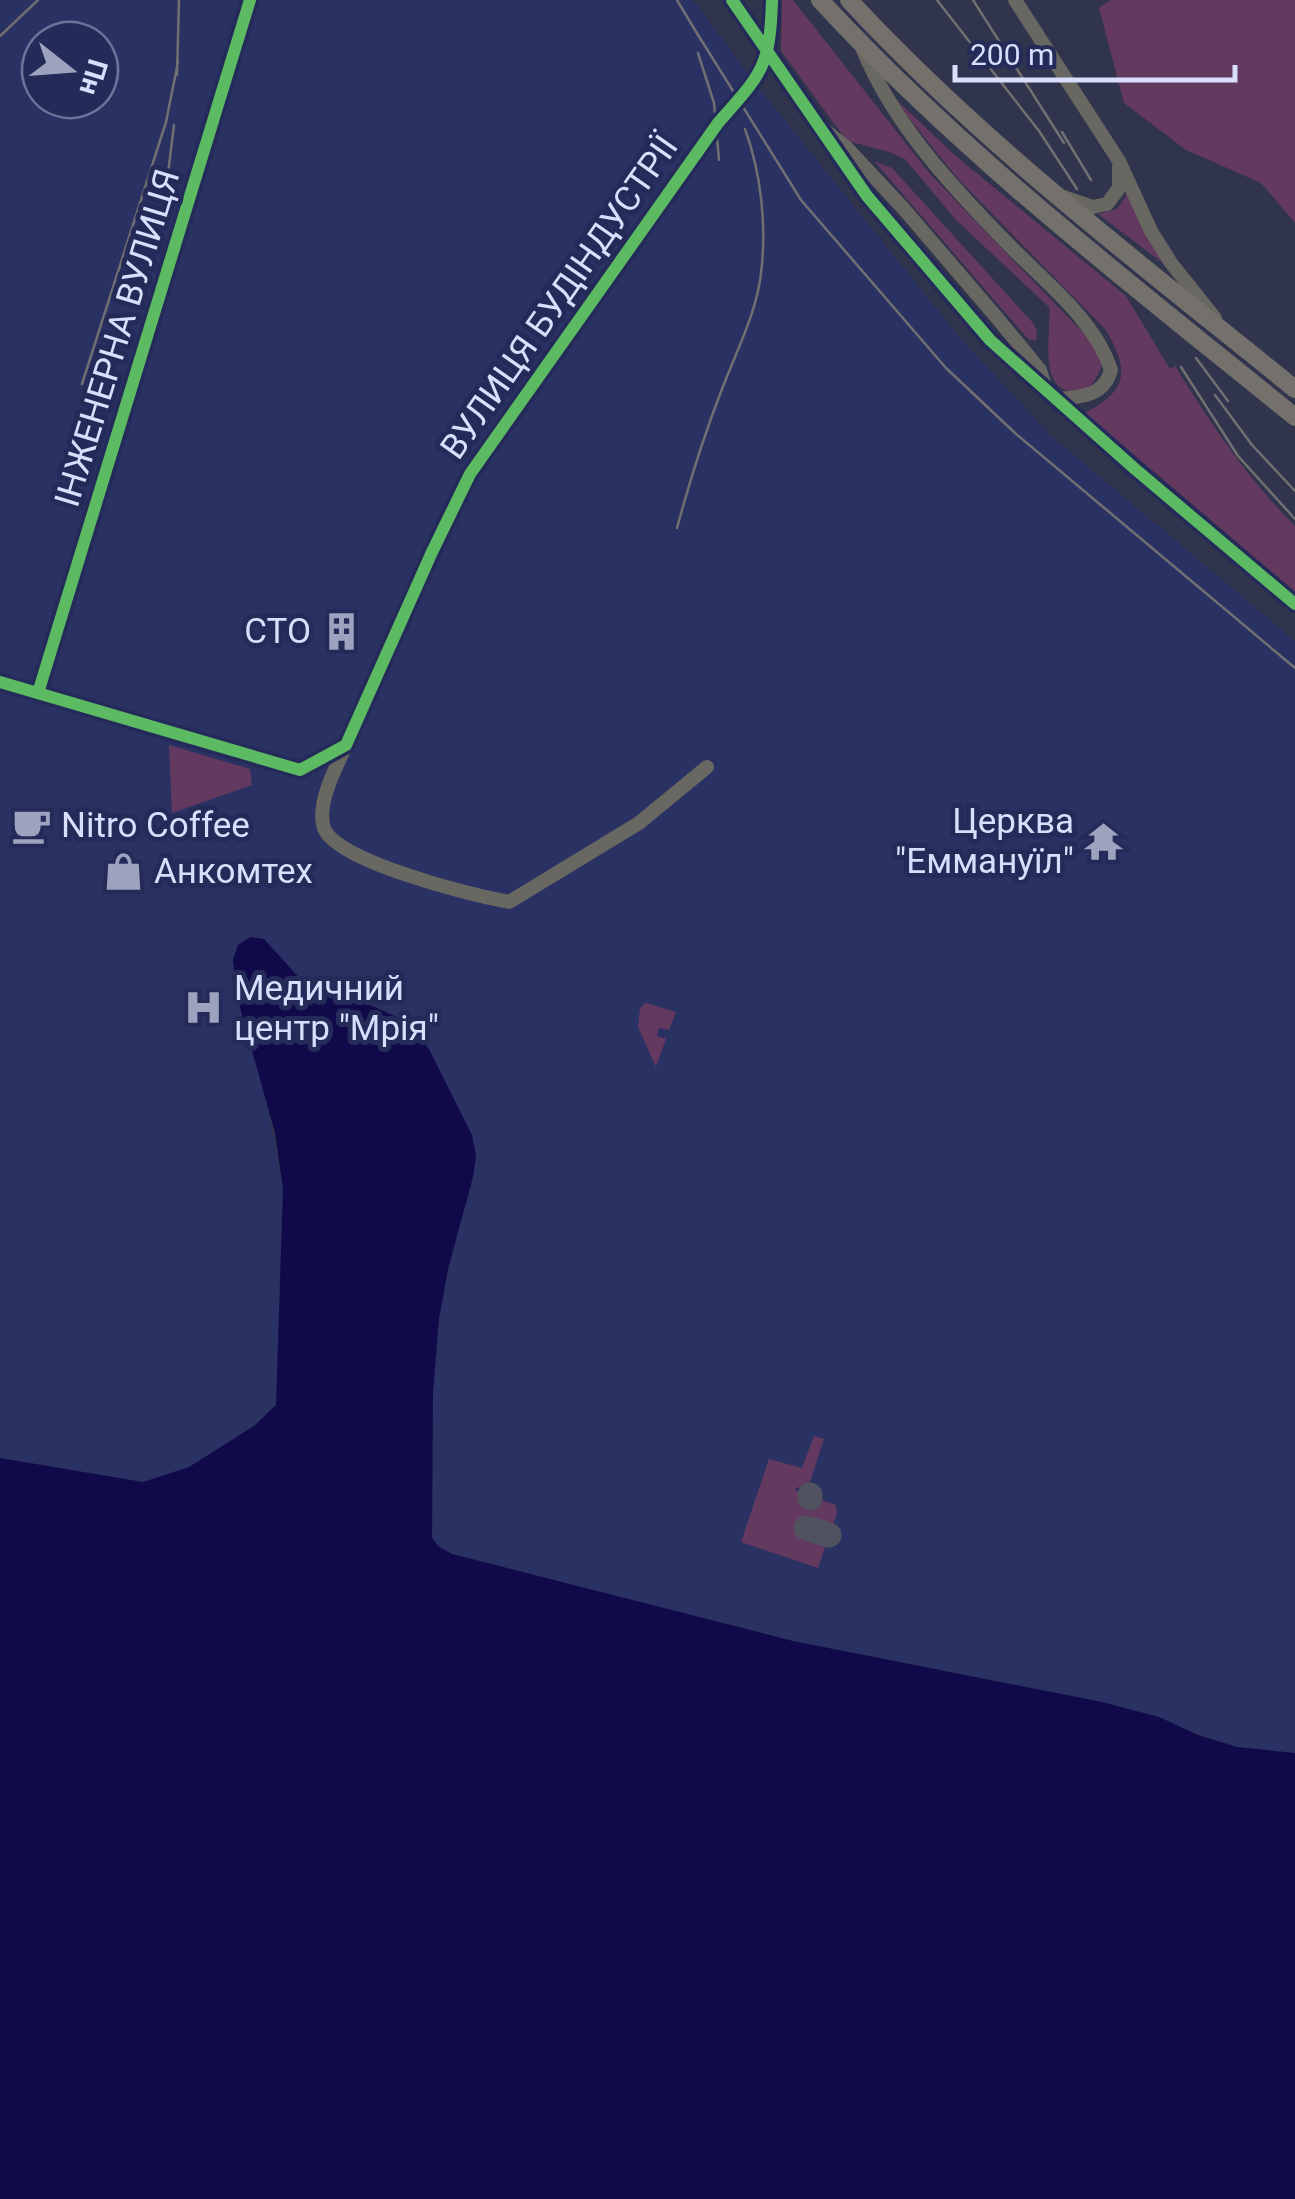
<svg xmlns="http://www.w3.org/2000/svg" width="1295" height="2199" font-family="Roboto,sans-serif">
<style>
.built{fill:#2a3163;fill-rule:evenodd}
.green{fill:#63395f}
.water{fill:#100a4a}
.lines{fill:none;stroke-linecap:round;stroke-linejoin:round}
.taxiway{stroke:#505260;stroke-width:25}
.minor{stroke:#696761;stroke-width:14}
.major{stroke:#74706b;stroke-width:18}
.rail{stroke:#707072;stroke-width:2.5}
.cycleway-casing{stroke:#242b59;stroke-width:19}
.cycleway{stroke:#5cba63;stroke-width:12}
.labels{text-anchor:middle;stroke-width:10;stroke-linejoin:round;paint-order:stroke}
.street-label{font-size:35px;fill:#d8dffd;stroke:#242b59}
.poi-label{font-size:35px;fill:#d8dffd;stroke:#242b59;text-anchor:start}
</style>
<rect width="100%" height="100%" fill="#30344d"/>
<path class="built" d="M0,0H693L765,96L961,339L1050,435L1295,641V1753L1237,1747L1102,1702L793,1641L452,1554L438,1546L432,1538L433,1392L439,1319L448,1269L473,1177L408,1022L368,1004L312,992L264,939L249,937L238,946L283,1188L276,1405L254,1426L189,1467L143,1482L0,1458ZM40,40H100V100H40Z"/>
<path class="green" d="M782,0H793L930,174L1091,341L1102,365C1097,377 1091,392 1076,392C1036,392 1052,331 1049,307L956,220L905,159L889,152L847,141L781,51Z
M1110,0H1295V223L1261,183L1186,150L1124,103L1099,8Z
M889,93L957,157L1126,296L1170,369L1175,366C1211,424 1247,478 1295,526V592L1085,413C1129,390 1129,370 1106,330L958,179Z
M874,161L892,168L1033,323L1037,331L1036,341L1028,339Z
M1128,193L1167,266L1098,214L1117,209Z
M169,745L250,769L252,785L172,813Z
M646,1003L676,1012L669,1030L659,1028L657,1036L666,1039L656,1067L638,1027L640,1008Z
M814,1436L824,1439L809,1485L805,1484L794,1490L836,1505L837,1513L818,1568L741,1542L769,1459L802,1468Z"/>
<path class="water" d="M250,937L264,939L312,992L368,1004L408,1022L429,1049L472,1135L476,1156L473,1177L448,1269L439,1319L433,1392L432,1538L438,1546L452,1554L793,1641L1102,1702L1159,1717L1198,1735L1237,1747L1295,1753V2199H0V1458L143,1482L189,1467L254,1426L276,1405L283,1188L275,1133L236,993L233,960L238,945Z"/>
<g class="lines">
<path class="taxiway" d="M810,1498V1495
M806,1528L829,1535"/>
<path class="minor" d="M732,0L867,196L990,340L1135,469L1295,604
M1015,0L1119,161L1151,231L1171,263L1215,318
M863,50C894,125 953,188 1010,246C1045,282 1095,320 1111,370C1104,396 1081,397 1058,399
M826,131L847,148L903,208L998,319L1040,370L1046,389
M1064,197L1093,207L1107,204L1119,188V166
M0,682L300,770L346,745L432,552L470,474L718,123C762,73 770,68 772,0
M38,693L250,0
M346,746C336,767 316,804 324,828C336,862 473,895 509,902L639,823L707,767"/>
<path class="major" d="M820,0C964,156 1131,284 1295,417
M849,0C983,145 1142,265 1295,389"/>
<path class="rail" d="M677,0L701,40
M937,0L1039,131L1077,189
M973,0L1064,143
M695,30L801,200L946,368L1015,433L1295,668
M0,36L38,0
M698,53L714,103L719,160
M177,75L179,0
M1062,132L1091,180
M132,306L163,214L174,125
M1196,358L1228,401
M1181,367L1238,456L1295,519
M82,384L166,122L178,62
M1215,395L1252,445L1295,491
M677,528C690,480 704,435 722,389C736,352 757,312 761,273C767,226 761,173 745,129"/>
<defs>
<path id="cycleway" d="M732,0L867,196L990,340L1135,469L1295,604
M0,682L300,770L346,745L432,552L470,474L718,123C762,73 770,68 772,0
M38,693L250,0"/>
</defs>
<use href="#cycleway" class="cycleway-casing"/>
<use href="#cycleway" class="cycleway"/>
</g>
<defs>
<symbol id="building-bare" viewBox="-9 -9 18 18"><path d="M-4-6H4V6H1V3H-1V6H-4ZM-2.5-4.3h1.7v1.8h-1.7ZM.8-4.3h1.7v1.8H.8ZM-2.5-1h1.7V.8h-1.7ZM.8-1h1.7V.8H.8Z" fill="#9da3bf" stroke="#242b59" stroke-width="2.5" paint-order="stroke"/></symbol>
<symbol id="cafe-bare" viewBox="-9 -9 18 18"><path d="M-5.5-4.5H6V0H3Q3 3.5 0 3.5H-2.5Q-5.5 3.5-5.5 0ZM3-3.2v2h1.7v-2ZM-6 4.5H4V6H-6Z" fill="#9da3bf" stroke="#242b59" stroke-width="2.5" paint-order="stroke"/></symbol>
<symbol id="temple-bare" viewBox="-9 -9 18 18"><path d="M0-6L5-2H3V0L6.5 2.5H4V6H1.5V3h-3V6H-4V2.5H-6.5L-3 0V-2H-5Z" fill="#9da3bf" stroke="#242b59" stroke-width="2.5" paint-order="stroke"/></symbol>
<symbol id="shop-bare" viewBox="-9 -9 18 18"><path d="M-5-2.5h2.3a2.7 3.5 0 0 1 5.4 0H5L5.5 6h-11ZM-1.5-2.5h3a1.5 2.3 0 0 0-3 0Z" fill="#9da3bf" stroke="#242b59" stroke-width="2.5" paint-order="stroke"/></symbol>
<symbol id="hospital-bare" viewBox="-9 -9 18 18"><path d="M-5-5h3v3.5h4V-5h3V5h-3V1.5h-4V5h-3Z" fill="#9da3bf" stroke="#242b59" stroke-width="2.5" paint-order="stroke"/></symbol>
</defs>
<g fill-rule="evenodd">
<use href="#building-bare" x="314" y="604" width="55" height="55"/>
<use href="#cafe-bare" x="4" y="798" width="55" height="55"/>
<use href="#temple-bare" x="1076" y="814" width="55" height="55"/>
<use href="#shop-bare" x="96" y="844" width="55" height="55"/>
<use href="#hospital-bare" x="176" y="980" width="55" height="55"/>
</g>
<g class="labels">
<g class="street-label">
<text transform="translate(559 297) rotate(-55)" y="12">ВУЛИЦЯ БУДІНДУСТРІЇ</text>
<text transform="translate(117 338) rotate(-73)" y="12">ІНЖЕНЕРНА ВУЛИЦЯ</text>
</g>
<g class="poi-label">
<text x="311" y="643" text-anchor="end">СТО</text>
<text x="1074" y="833" text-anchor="end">Церква<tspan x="1074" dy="40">"Еммануїл"</tspan></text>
<text x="61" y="837">Nitro Coffee</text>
<text x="154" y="883">Анкомтех</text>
<text x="234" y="1000">Медичний<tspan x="234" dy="40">центр "Мрія"</tspan></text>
</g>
</g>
<g transform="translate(70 70) rotate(107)"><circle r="48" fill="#242b59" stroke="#6c739b" stroke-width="2.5"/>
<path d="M0-8L18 38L0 25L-18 38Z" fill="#9da3bf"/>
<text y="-15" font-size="28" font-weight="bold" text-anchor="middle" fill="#d8dffd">Пн</text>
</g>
<path d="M955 65v15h280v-15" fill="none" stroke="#d8dffd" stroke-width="5"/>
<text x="970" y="65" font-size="30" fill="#d8dffd" stroke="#242b59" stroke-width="8" paint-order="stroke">200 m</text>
</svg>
